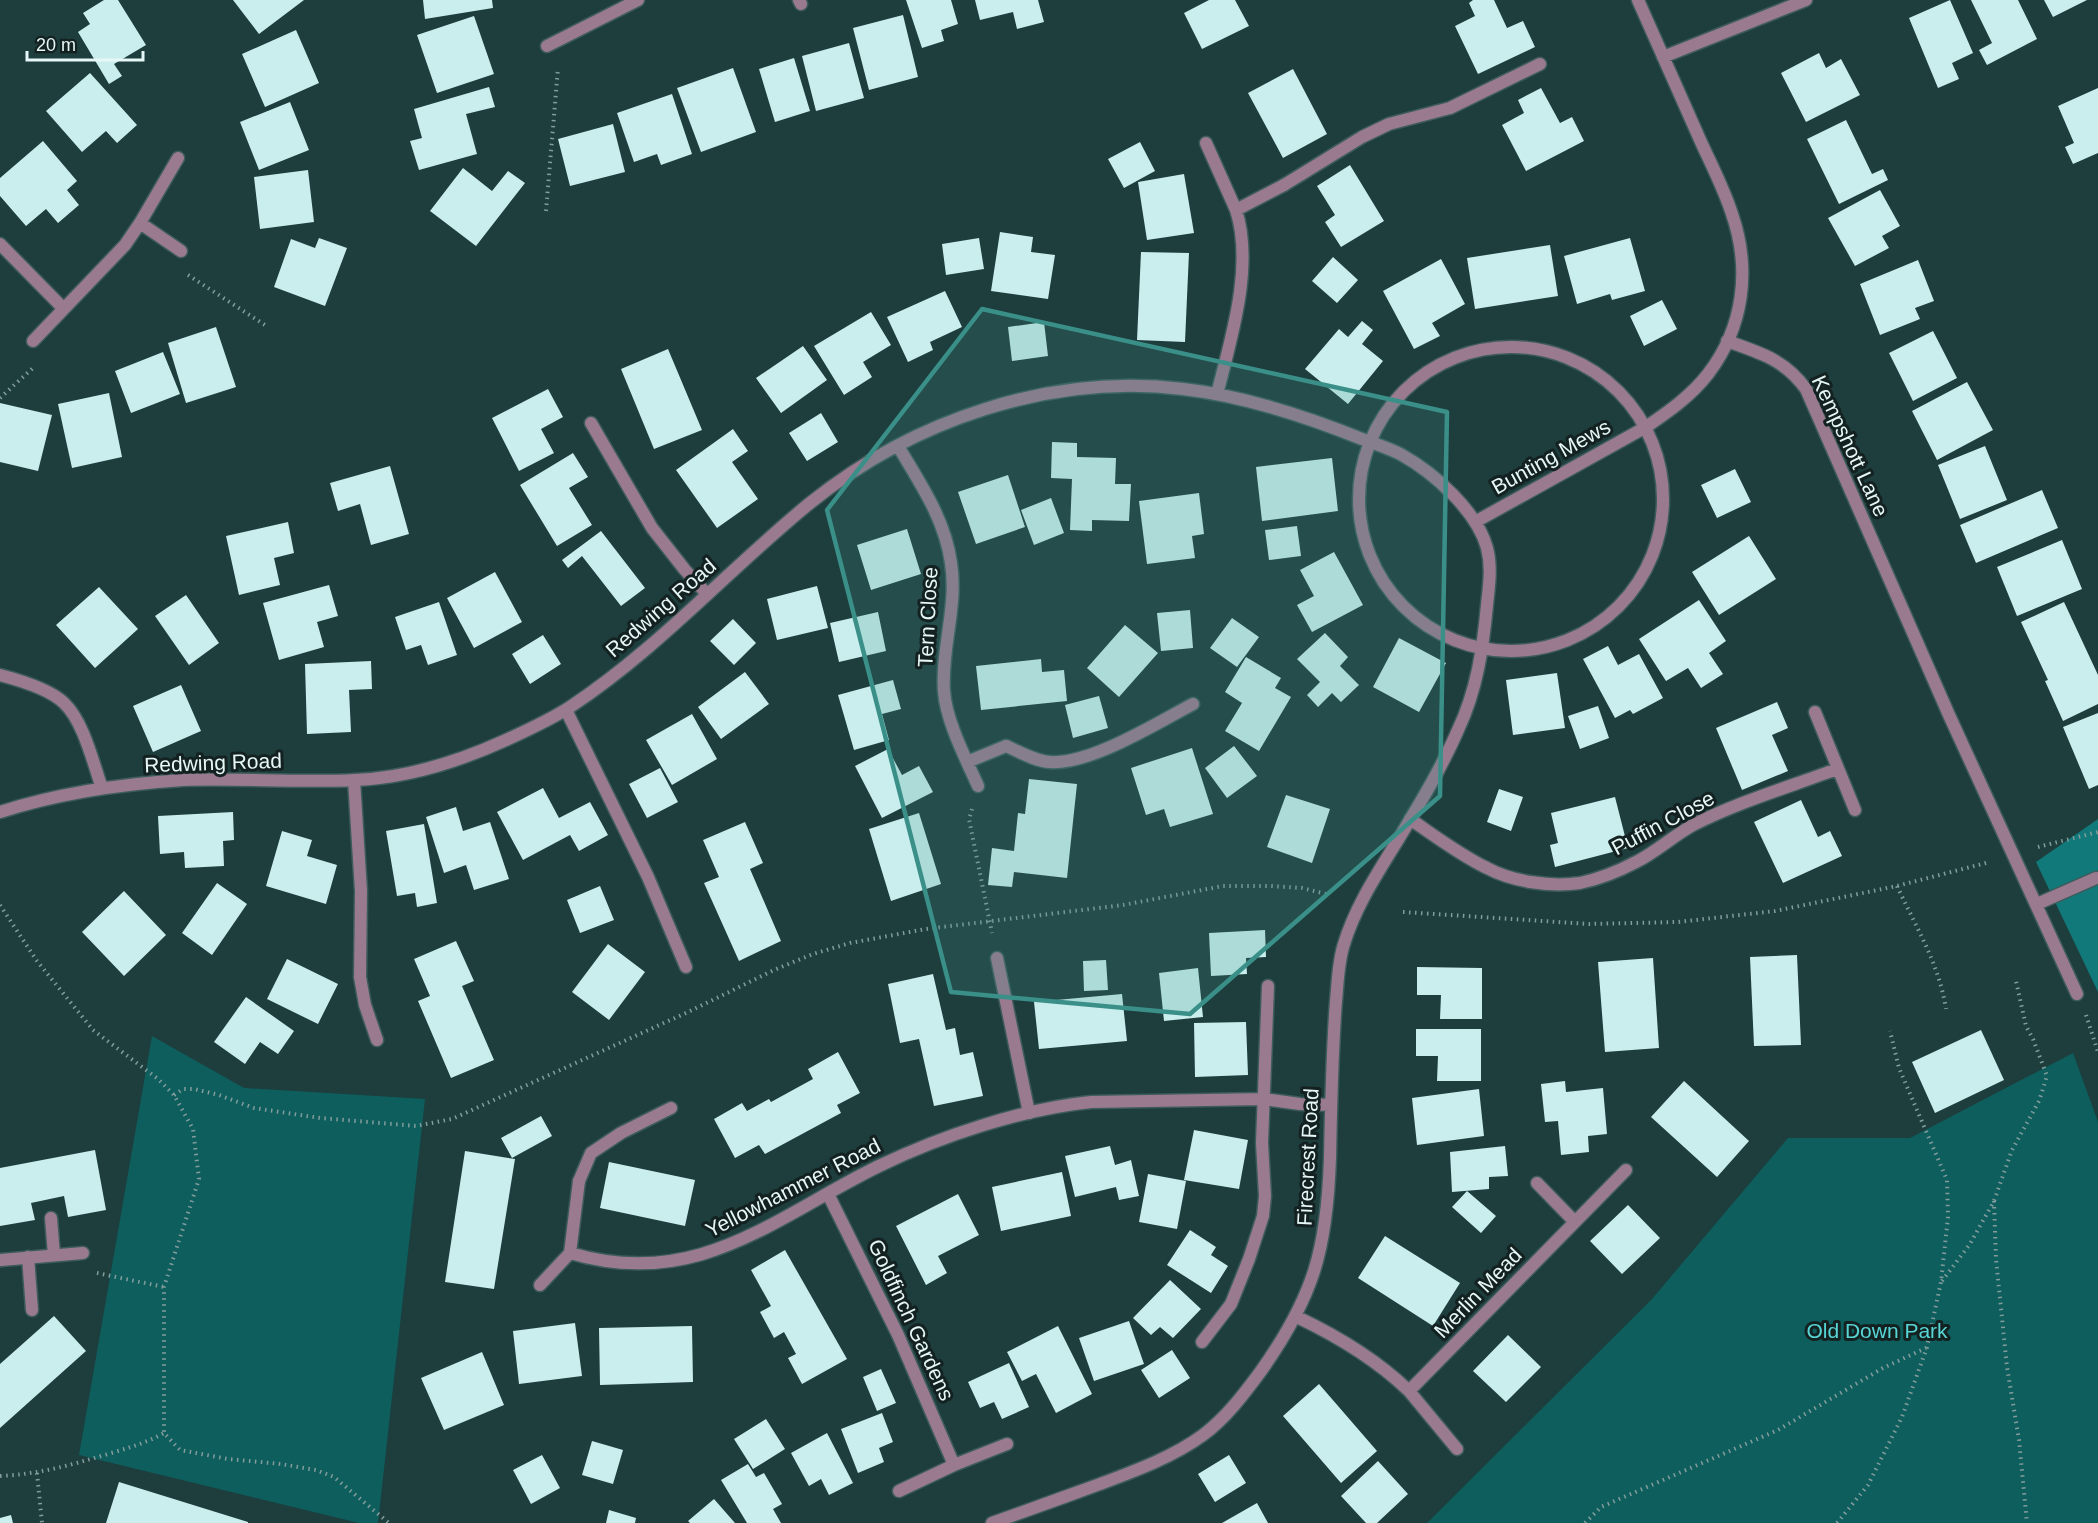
<svg xmlns="http://www.w3.org/2000/svg" width="2098" height="1523" font-family="Arial,sans-serif">
<style>
.green{fill:#0e5e5e}
.forest{fill:#11797a}
.building{fill:#caeeed}
.lines{fill:none;stroke-linecap:round;stroke-linejoin:round}
.lane-casing{stroke:#3e5b5b;stroke-width:15}
.street-casing{stroke:#3e5b5b;stroke-width:15}
.path{stroke:#839c9c;stroke-width:4;stroke-dasharray:1.5 4.5;stroke-linecap:butt}
.lane{stroke:#997a8f;stroke-width:12}
.street{stroke:#997a8f;stroke-width:12}
.marked{fill:#3a9089;fill-opacity:0.2;stroke:#3a9089;stroke-width:4.5;stroke-linejoin:round}
.labels{text-anchor:middle;stroke-width:6;stroke-linejoin:round;paint-order:stroke}
.street-label{font-size:21px;fill:#e5f7f7;stroke:#142121}
.park-label{font-size:21px;fill:#57d4d4;stroke:#142121}
</style>
<rect width="100%" height="100%" fill="#1e3d3d"/>
<path class="green" d="M152,1036L244,1088L425,1099L378,1523H359L79,1455Z
M2073,1053L2098,1122V1523H1427L1652,1299L1788,1138H1910Z"/>
<path class="forest" d="M2098,819V992L2036,862Z"/>
<path class="building" d="M104,0H118L146,45L114,64L122,76L109,84L78,32L90,24L83,13Z
M233,0H304L259,34Z
M423,0H492L493,8L425,19Z
M906,0H951L958,24L941,30L944,41L922,48Z
M975,0H1038L1044,22L1017,29L1013,12L980,20Z
M1209,0H1235L1249,26L1202,49L1184,13Z
M1473,0H1494L1507,28L1523,21L1535,47L1478,74L1455,26L1475,16L1469,3Z
M1950,0L1973,53L1952,63L1959,79L1938,88L1909,18Z
M1971,0H2018L2037,39L1987,65L1979,50L1992,43Z
M2044,0H2087L2053,17Z
M903,15L918,77L869,90L853,28Z
M474,16L494,74L437,93L417,35Z
M296,30L319,83L265,107L242,54Z
M849,43L864,98L816,111L802,56Z
M1819,53L1826,68L1841,59L1860,95L1806,122L1781,73Z
M794,58L810,111L775,122L759,69Z
M733,68L756,132L701,152L677,88Z
M1293,69L1327,134L1283,158L1248,93Z
M90,73L137,125L117,143L106,131L82,152L46,111Z
M489,87L495,107L466,114L477,154L419,170L410,141L422,138L414,109Z
M1541,88L1560,123L1572,117L1584,141L1526,171L1502,125L1524,113L1518,100Z
M2098,88V153L2073,164L2065,147L2074,143L2058,106Z
M672,94L692,154L661,165L657,154L634,162L617,113Z
M290,102L309,150L259,170L240,122Z
M1846,120L1872,174L1883,169L1888,180L1839,204L1807,139Z
M613,124L625,172L570,186L558,139Z
M43,141L77,181L67,190L79,205L58,223L46,209L26,226L0,196V178Z
M1140,142L1155,171L1124,188L1108,159Z
M1350,165L1384,221L1341,247L1325,222L1335,215L1317,186Z
M463,168L492,191L508,171L525,183L476,246L430,211Z
M308,170L314,222L260,229L254,177Z
M1184,174L1194,233L1147,240L1138,182Z
M1880,190L1900,226L1882,236L1889,248L1855,266L1828,218Z
M1000,232L1033,237L1031,252L1055,255L1048,299L991,291Z
M319,238L347,248L325,306L274,287L291,239L315,248Z
M979,238L984,269L946,275L942,244Z
M1630,238L1645,291L1612,300L1610,294L1577,304L1564,256Z
M1550,245L1558,296L1475,309L1467,258Z
M1141,252L1189,253L1185,342L1137,340Z
M1333,257L1358,280L1337,303L1312,281Z
M1441,259L1465,304L1432,323L1440,336L1414,349L1383,291Z
M1918,260L1934,301L1915,308L1920,319L1880,335L1860,284Z
M945,291L962,327L930,342L933,350L908,362L887,317Z
M1662,300L1677,329L1644,346L1630,316Z
M871,312L891,345L863,362L872,377L844,395L814,346Z
M1362,321L1373,330L1362,344L1383,361L1348,404L1305,369L1339,329L1348,337Z
M1044,322L1048,356L1012,361L1008,327Z
M216,327L236,387L186,403L168,343Z
M1933,331L1957,378L1913,401L1889,353Z
M803,346L827,380L781,413L756,378Z
M668,349L702,430L654,449L621,369Z
M163,352L180,394L131,413L115,371Z
M1967,382L1993,430L1937,460L1912,411Z
M548,389L563,417L541,429L554,453L519,471L492,418Z
M109,393L122,457L72,468L58,404Z
M0,403L52,415L38,471L0,462Z
M821,413L838,442L807,461L789,433Z
M733,429L748,451L732,462L758,499L717,528L676,470Z
M1052,442L1077,443V457L1116,458L1115,484H1131L1129,521L1092,520V531L1070,530L1072,479L1051,478Z
M1985,446L2007,500L1960,519L1938,465Z
M573,453L588,477L569,488L592,525L557,546L520,485Z
M1332,458L1338,511L1262,521L1256,467Z
M390,466L409,534L371,545L360,504L338,511L330,483Z
M1735,469L1751,502L1717,518L1701,485Z
M1008,475L1025,527L976,544L958,492Z
M2042,490L2058,528L1976,563L1960,525Z
M1199,493L1204,534L1192,536L1195,558L1147,564L1139,501Z
M1051,498L1064,533L1034,545L1021,510Z
M288,522L294,553L274,558L280,585L239,595L226,536Z
M1297,526L1301,556L1269,560L1265,530Z
M907,529L921,574L871,590L857,545Z
M601,531L645,588L621,606L582,556L568,568L562,560Z
M1749,536L1776,579L1719,615L1692,572Z
M2062,540L2082,589L2017,616L1997,567Z
M1334,552L1363,605L1312,632L1297,605L1314,596L1300,570Z
M495,572L522,622L474,648L447,598Z
M329,585L338,616L317,622L324,647L279,660L263,603Z
M817,586L828,628L777,640L767,599Z
M99,587L138,629L95,668L56,625Z
M186,595L219,643L189,665L155,616Z
M1699,600L1726,641L1709,653L1723,674L1701,688L1688,668L1666,681L1639,639Z
M439,602L457,655L428,665L421,645L406,650L395,617Z
M2064,602L2098,675V704L2063,721L2045,681L2048,680L2021,622Z
M1190,610L1193,648L1161,651L1157,613Z
M878,612L886,651L839,662L830,623Z
M1232,618L1259,637L1237,667L1210,648Z
M733,619L756,643L734,665L710,641Z
M1125,625L1158,653L1119,697L1087,668Z
M1325,633L1348,657L1340,666L1359,685L1341,702L1332,693L1318,707L1307,695L1320,682L1297,659Z
M543,635L561,664L530,684L512,654Z
M1399,638L1446,663L1419,712L1373,687Z
M1608,646L1618,665L1639,654L1663,698L1633,714L1630,710L1615,718L1583,659Z
M1246,657L1281,678L1275,688L1291,697L1259,751L1225,731L1242,703L1225,692Z
M1041,659L1042,672L1064,670L1067,701L981,710L976,666Z
M371,661L372,689L349,690L351,732L307,734L305,664Z
M745,672L769,704L721,739L698,707Z
M1557,673L1565,728L1513,735L1506,680Z
M893,680L901,709L882,714L889,740L854,750L838,695Z
M181,685L201,731L153,752L133,706Z
M1099,696L1108,728L1073,738L1065,705Z
M1777,702L1788,728L1772,735L1788,771L1742,790L1716,728Z
M1598,706L1609,738L1580,749L1568,716Z
M2098,713V785L2089,789L2063,727Z
M692,714L717,759L672,785L646,740Z
M1234,746L1257,776L1227,798L1205,768Z
M1192,748L1213,814L1170,827L1164,809L1146,815L1131,768Z
M888,749L902,775L919,766L933,792L882,818L855,766Z
M660,768L678,802L647,818L629,784Z
M1029,779L1077,784L1067,878L1014,872L1012,887L988,885L992,848L1014,851L1018,813L1025,814Z
M543,788L559,818L590,802L608,835L579,851L570,835L523,860L497,812Z
M1499,789L1523,797L1511,831L1487,822Z
M1286,795L1330,809L1312,863L1267,847Z
M1615,797L1628,848L1555,867L1550,845L1558,843L1551,813Z
M1801,800L1818,837L1830,831L1842,856L1783,883L1754,822Z
M456,807L463,831L490,822L509,879L474,890L466,865L444,873L426,817Z
M233,812L234,840L223,841L224,866L185,868L184,852L160,854L158,816Z
M919,813L941,884L891,901L869,829Z
M745,822L763,863L750,869L781,941L739,961L704,883L719,877L703,840Z
M424,824L437,903L417,907L415,893L397,896L386,831Z
M282,831L312,840L307,856L337,865L326,904L266,886Z
M217,883L247,904L212,955L182,933Z
M600,886L614,920L580,933L567,900Z
M124,891L166,935L124,976L82,932Z
M1265,930L1266,957L1246,958L1247,974L1211,976L1209,933Z
M456,941L474,981L462,986L494,1060L451,1078L418,1001L430,996L414,959Z
M608,944L645,972L609,1020L572,992Z
M1797,955L1801,1045L1754,1046L1750,957Z
M1653,958L1659,1048L1605,1052L1598,962Z
M287,959L338,984L318,1024L267,999Z
M1106,960L1108,990L1084,991L1083,961Z
M1417,967L1482,968V1019H1440L1441,995H1417Z
M1198,968L1203,1017L1164,1021L1159,973Z
M933,974L946,1030L955,1028L960,1055L973,1052L983,1096L934,1106L919,1039L900,1043L888,984Z
M1122,994L1127,1041L1039,1049L1034,1002Z
M246,997L294,1031L278,1054L260,1042L245,1064L214,1042Z
M1246,1022L1248,1075L1195,1077L1194,1023Z
M1416,1029H1481V1081H1437L1438,1056H1416Z
M1981,1030L2004,1080L1935,1113L1912,1062Z
M838,1052L860,1093L837,1105L841,1113L765,1154L759,1145L735,1158L714,1119L742,1103L747,1111L769,1099L771,1102L813,1079L808,1069Z
M1565,1081L1566,1092L1603,1088L1607,1134L1588,1136L1589,1152L1561,1155L1558,1121L1545,1122L1541,1084Z
M1684,1081L1749,1141L1717,1177L1651,1117Z
M1479,1089L1484,1136L1417,1145L1412,1098Z
M541,1116L552,1136L512,1158L501,1138Z
M1194,1130L1248,1140L1239,1189L1184,1180Z
M1110,1146L1115,1165L1131,1160L1139,1196L1119,1200L1116,1187L1075,1197L1065,1156Z
M1505,1146L1508,1176L1489,1177V1189L1452,1192L1450,1152Z
M95,1150L106,1210L68,1217L64,1196L31,1203L35,1220L0,1226V1168Z
M465,1151L515,1159L494,1289L445,1282Z
M609,1162L695,1180L685,1226L600,1208Z
M1062,1172L1071,1216L1001,1231L992,1187Z
M1148,1174L1186,1181L1177,1229L1139,1222Z
M1467,1191L1496,1216L1481,1233L1452,1207Z
M958,1194L979,1235L938,1256L947,1273L926,1285L896,1226Z
M1628,1205L1660,1238L1622,1274L1590,1241Z
M1190,1230L1216,1247L1211,1255L1228,1266L1211,1293L1167,1265Z
M1385,1236L1460,1283L1433,1326L1358,1278Z
M785,1250L847,1359L802,1384L788,1358L796,1354L784,1332L774,1338L760,1312L771,1306L751,1270Z
M1170,1280L1201,1309L1173,1338L1160,1327L1151,1335L1133,1318Z
M54,1316L86,1351L0,1428V1364Z
M1129,1321L1144,1364L1094,1381L1079,1338Z
M575,1323L582,1376L519,1384L513,1331Z
M692,1326L693,1382L600,1385L599,1328Z
M1058,1326L1092,1394L1056,1413L1036,1374L1022,1381L1007,1352Z
M1508,1335L1541,1367L1506,1402L1473,1371Z
M1172,1350L1190,1378L1159,1398L1141,1370Z
M482,1352L504,1405L444,1430L421,1378Z
M1009,1363L1029,1407L1002,1419L994,1402L980,1408L968,1382Z
M881,1369L896,1403L877,1411L863,1377Z
M1319,1384L1377,1451L1341,1483L1283,1416Z
M882,1413L893,1442L879,1448L884,1462L858,1473L841,1429Z
M766,1419L785,1449L753,1469L734,1439Z
M827,1433L853,1483L829,1495L821,1479L809,1486L791,1453Z
M592,1441L623,1450L613,1484L582,1475Z
M542,1455L560,1488L531,1504L513,1470Z
M1229,1455L1246,1483L1215,1502L1198,1474Z
M1378,1461L1408,1494L1377,1523H1366L1341,1496Z
M748,1464L756,1477L764,1473L782,1504L773,1509L781,1523H747L721,1480Z
M119,1482L248,1522V1523H106Z
M714,1499L735,1523H690L688,1521Z
M1257,1503L1268,1523H1222Z
M609,1510L636,1518L635,1523H606Z
M11,1515L13,1523H0V1518Z"/>
<g class="lines">
<defs>
<path id="lane" d="M1284,185L1362,137L1389,124L1450,108L1540,64
M1359 499a152 152 0 1 1 304 0a152 152 0 1 1-304 0Z
M591,423L652,528L685,570L707,594
M566,710L648,877L686,967
M1006,746C1020,752 1035,761 1050,762C1090,765 1157,723 1193,704
M354,780L361,891L360,977L365,1005L377,1040
M997,958L1029,1113
M579,1181L591,1153L621,1133L671,1108
M51,1218L54,1255
M28,1257L32,1310
M1,1260L83,1253"/>
<path id="street" d="M799,0L801,4
M547,46L638,0
M1663,57L1806,0
M1206,143L1236,210C1254,266 1231,339 1217,394
M1236,210L1284,185
M140,223L181,251
M0,244L63,308
M33,341L125,245L140,223L178,158
M1727,341C1760,353 1784,359 1806,389L1949,715L2077,994
M898,446C920,483 945,519 951,563C958,606 941,648 944,691C946,721 966,759 978,786
M1475,522L1646,427C1668,412 1691,396 1708,374C1744,327 1751,269 1732,214C1724,189 1712,166 1701,142C1680,95 1659,47 1638,0
M0,675C19,680 50,689 64,703C84,722 93,763 102,788
M1815,712L1855,810
M967,762L1006,746
M0,812C59,793 121,784 183,780C240,778 298,783 355,780C406,778 460,761 506,740C528,730 550,720 570,707C658,649 729,569 810,503C913,420 1051,373 1183,389C1245,396 1305,416 1362,439C1375,444 1389,448 1402,455C1434,473 1477,511 1487,548C1492,567 1489,586 1487,605C1483,648 1477,690 1458,730C1445,760 1428,790 1411,818C1387,860 1358,898 1344,944C1338,962 1338,981 1336,1001C1332,1053 1331,1105 1330,1158C1327,1249 1314,1296 1261,1371C1244,1394 1226,1418 1203,1435C1173,1457 1135,1471 1100,1484C1064,1497 1029,1510 992,1523
M1410,819C1435,836 1460,855 1487,868C1513,882 1551,887 1580,883C1599,879 1619,871 1636,862C1656,852 1673,836 1693,825C1738,802 1789,787 1837,769
M2037,904L2096,878
M579,1181L570,1253C697,1291 773,1218 879,1166C941,1136 1022,1109 1091,1102L1264,1099L1300,1104L1331,1105
M1537,1183L1574,1221
M828,1194L898,1335L954,1465
M0,1260H1
M540,1285L570,1253
M1297,1317C1337,1336 1377,1360 1409,1391L1626,1170
M1202,1342L1231,1304L1249,1259L1263,1216L1265,1196L1262,1143L1268,986
M1409,1391L1457,1449
M899,1491L954,1465L1007,1444"/>
</defs>
<use href="#lane" class="lane-casing"/>
<use href="#street" class="street-casing"/>
<path class="path" d="M546,211L558,68
M188,275L268,327
M0,398L33,368
M972,809L969,819L992,933
M2038,847L2098,832
M1897,886C1916,927 1939,964 1946,1009
M0,905L37,961L93,1030L158,1079L174,1095L193,1129L199,1179L164,1287V1433L180,1450L228,1459L281,1464L316,1470L334,1477L389,1523
M1403,912L1589,924L1678,922L1775,911L1897,886L1990,862
M2086,1015L2098,1052
M174,1095L183,1089H194L219,1095L254,1108L320,1118L416,1126L452,1119L686,1013L774,970L813,954L850,943L926,929L1123,905L1223,886H1271L1302,888L1330,895
M1994,1201L1996,1259L2007,1367L2019,1440L2027,1523
M97,1273L164,1287
M1942,1281L1970,1244L1994,1201L2012,1150L2039,1101L2047,1076L2033,1039L2026,1026L2016,981
M37,1473L42,1523
M0,1476C40,1474 71,1465 108,1454C128,1448 146,1443 164,1433
M1585,1523L1601,1507L1778,1430L1883,1368L1926,1348
M1837,1523L1868,1485L1902,1417L1927,1347L1941,1282L1948,1217L1947,1180L1899,1068L1890,1031"/>
<use href="#lane" class="lane"/>
<use href="#street" class="street"/>
</g>
<path class="marked" d="M982,309L1447,412L1440,796L1190,1014L951,992L827,510Z"/>
<g class="labels">
<g class="street-label">
<text transform="translate(1850 446) rotate(65)" y="7">Kempshott Lane</text>
<text transform="translate(1551 457) rotate(-29)" y="7">Bunting Mews</text>
<text transform="translate(661 608) rotate(-41)" y="7">Redwing Road</text>
<text transform="translate(928 617) rotate(-87)" y="7">Tern Close</text>
<text transform="translate(213 763) rotate(-2)" y="7">Redwing Road</text>
<text transform="translate(1663 823) rotate(-28)" y="7">Puffin Close</text>
<text transform="translate(1308 1157) rotate(-87)" y="7">Firecrest Road</text>
<text transform="translate(793 1188) rotate(-27)" y="7">Yellowhammer Road</text>
<text transform="translate(1478 1293) rotate(-46)" y="7">Merlin Mead</text>
<text transform="translate(911 1320) rotate(65)" y="7">Goldfinch Gardens</text>
</g>
<g class="park-label">
<text x="1877" y="1338">Old Down Park</text>
</g>
</g>
<path d="M27 51v9h116v-9" fill="none" stroke="#e5f7f7" stroke-width="3"/>
<text x="36" y="51" font-size="18" fill="#e5f7f7" stroke="#142121" stroke-width="4.5" paint-order="stroke">20 m</text>
</svg>
